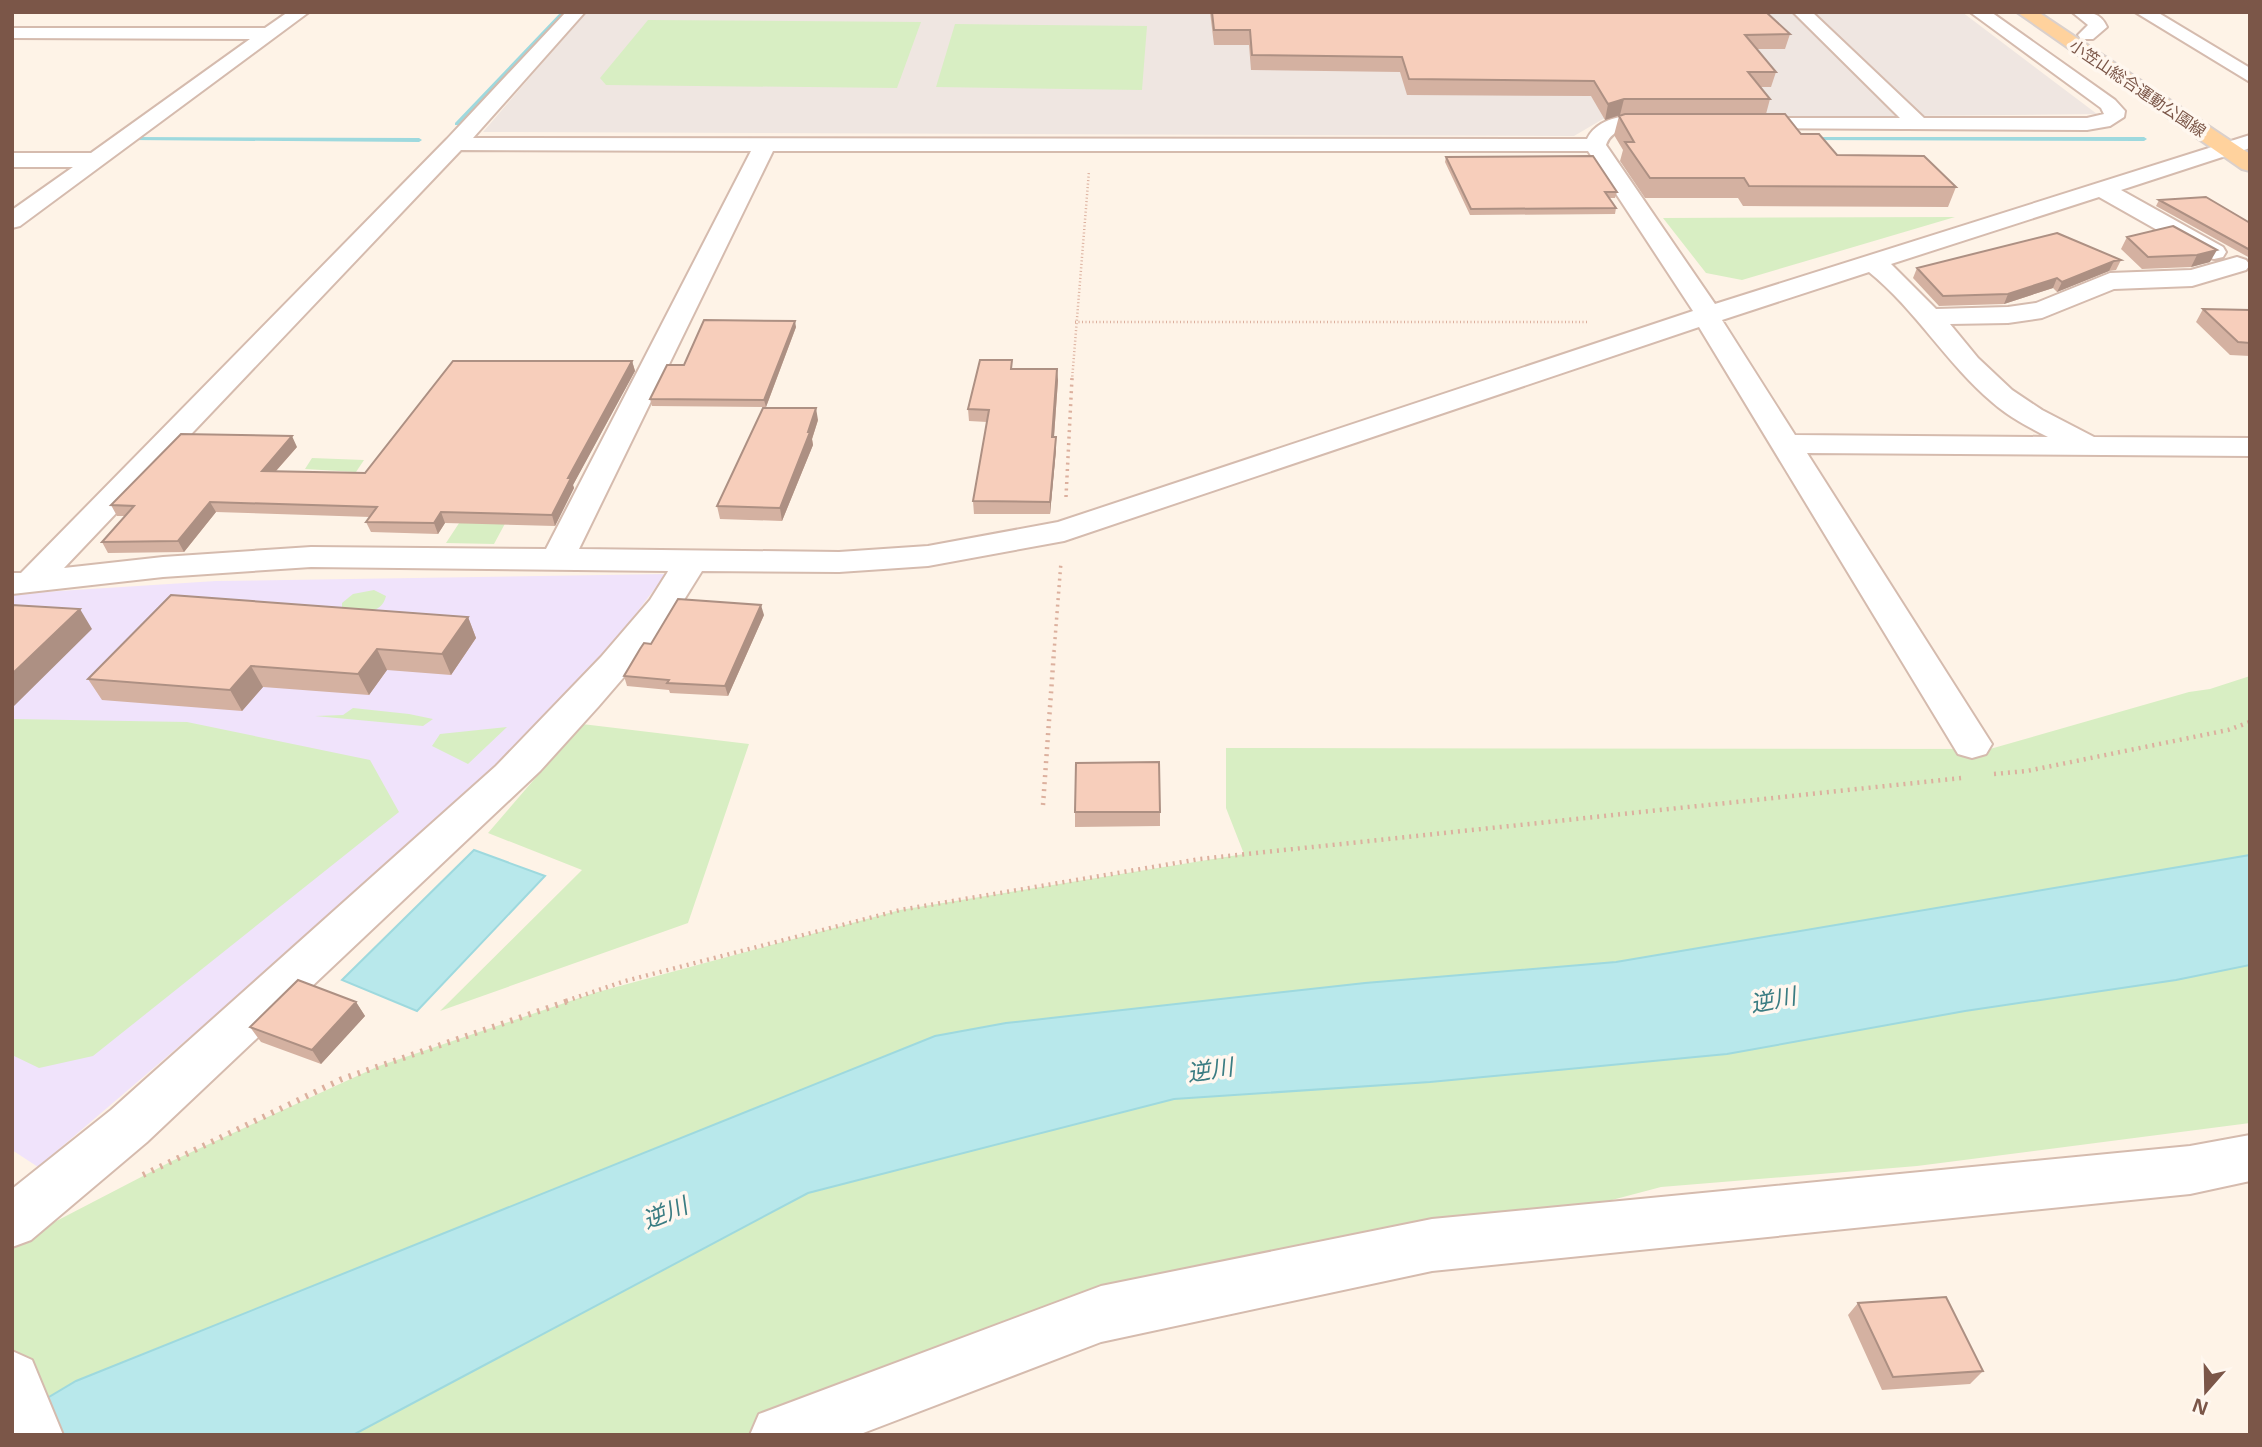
<svg xmlns="http://www.w3.org/2000/svg" width="2262" height="1447" font-family="'Noto Sans','Noto Sans JP',sans-serif">
<style>
.industrial{fill:#efe6e1}
.education{fill:#f0e3fb}
.green{fill:#d8eec3}
.water{fill:#b8e8eb;stroke:#9ed9de;stroke-width:2}
.lines{fill:none;stroke-linecap:round;stroke-linejoin:round}
.stream{fill:#9ed9de;fill-rule:evenodd}
.minor-casing{stroke:#d5bbae;stroke-width:4}
.major-casing{stroke:#dad0cc;stroke-width:4}
.path-far3{stroke:#dcb09e;stroke-width:2.5;stroke-dasharray:1 2.5;stroke-linecap:butt}
.path-far2{stroke:#dcb09e;stroke-width:3.5;stroke-dasharray:2 4.5;stroke-linecap:butt}
.path-far1{stroke:#dcb09e;stroke-width:4.5;stroke-dasharray:2 5;stroke-linecap:butt}
.path{stroke:#dcb09e;stroke-width:6;stroke-dasharray:2.5 7;stroke-linecap:butt}
.minor{fill:#fff;fill-rule:evenodd}
.major{fill:#ffd29d;fill-rule:evenodd}
.wall{fill:#d4b1a1}
.shaded-wall{fill:#ad9083}
.building{fill:#f7cebb;stroke:#ad9083;stroke-width:2}
.labels{text-anchor:middle;stroke-width:7;stroke-linejoin:round;paint-order:stroke}
.far-street-label{font-size:16px;fill:#7b5648;stroke:#fff7ef}
.near-water-label{font-size:23px;font-style:italic;fill:#3a7c82;stroke:#fff7ef}
</style>
<rect width="100%" height="100%" fill="#fef3e7"/>
<path class="industrial" d="M586,12H1962L2097,114L1603,119L1574,136L483,132Z"/>
<path class="education" d="M666,574L590,674L475,793L38,1167L12,1150V594L216,581Z"/>
<path class="green" d="M648,20L921,22L897,88L606,85L600,78Z
M955,24L1147,26L1142,90L936,87Z
M1955,217L1742,280L1706,273L1663,218Z
M312,458L364,460L356,472L305,469Z
M528,481L494,544L446,543L486,482Z
M374,590L386,596C381,617 359,611 342,610V603L353,594Z
M2250,676V1123L1917,1166L1661,1187L1445,1244L1211,1291L781,1435H12V1244L172,1161L379,1066L594,993L900,910L1244,854L1226,808V748L1990,749L2189,692L2210,689Z
M353,708L409,714L433,719L423,726L315,716L343,715Z
M12,719L187,722L370,760L399,812L93,1056L39,1068L12,1055Z
M582,724L749,744L688,923L440,1011L582,870L488,833Z
M507,727L468,764L432,746L440,734Z"/>
<path class="water" d="M474,850L545,876L417,1011L342,980Z
M2250,855V965L2176,980L1965,1011L1727,1054L1430,1082L1174,1099L808,1193L353,1435H12V1419L76,1381L935,1036L1006,1023L1365,983L1616,962Z"/>
<g class="lines">
<path class="stream" d="M561,12H567L459,125H455V123Z
M131,137L419,138L422,140L419,142L129,140L128,139Z
M1806,137H2144L2147,139L2144,141L1804,140V138Z"/>
<defs>
<path id="minor" d="M288,12H309L20,226L12,228V210L73,167H12V153H91L250,39L12,38V28H265Z
M566,12H585L473,138L1587,139C1601,110 1650,113 1676,120L1679,124L1676,128L1669,130C1649,130 1614,121 1606,145L1715,304L2250,135V148L2121,190L2223,247L2226,252L2223,257L2214,259L2205,257L2099,197L1891,264L1936,309L2008,307L2036,303L2110,273L2191,270L2237,257L2246,260L2250,265L2246,270L2192,286L2114,289L2042,318L2008,323L1950,324L1978,358L2012,390L2042,410L2094,437L2250,438V456L1807,453L1992,744L1986,754L1972,758L1958,754L1699,327L1064,541L928,566L839,572L702,571L667,627L598,707L540,771L147,1142L31,1240L12,1247V1189L111,1110L496,766L601,657L650,600L667,573L668,571L311,567L163,577L12,594V573H21L447,139ZM461,150L751,151L546,549L311,547L163,557L64,568ZM773,151H1588L1693,311L1058,522L928,546L839,552L579,549ZM1869,272C1916,310 1946,363 1992,402C2009,417 2028,427 2048,437L1795,435L1722,320Z
M1793,12H1812L1924,118H2087L2104,114L2101,108L1970,12H1991L2115,100L2125,111L2124,117L2110,126L2087,130L1733,128L1730,124L1733,120L1740,118H1900Z
M2072,12C2088,12 2100,11 2107,27L2093,39H2081L2078,35L2088,25Z
M2135,12H2157L2250,68V82Z
M2250,1135V1181L2190,1194L1432,1271L1101,1342L858,1435H750L759,1414L1101,1286L1432,1219L2190,1146Z
M12,1351L32,1360L63,1435H12Z"/>
<path id="major" d="M2017,12H2038L2250,154V171L2242,169Z"/>
</defs>
<use href="#minor" class="minor-casing"/>
<use href="#major" class="major-casing"/>
<path class="path-far3" d="M1075,322H1588
M1072,380L1089,171"/>
<path class="path-far2" d="M1066,497L1072,378
M1054,652L1061,562"/>
<path class="path-far1" d="M1994,774L2027,771L2228,730L2250,722
M1043,805L1054,651
M566,1001L625,981L900,910L1200,859L1961,778"/>
<path class="path" d="M143,1175L342,1079L571,1000"/>
<use href="#minor" class="minor"/>
<use href="#major" class="major"/>
</g>
<path class="wall" d="M1210,12H1766L1790,34L1785,49H1757L1776,72L1771,87H1760L1770,99L1766,114L1837,155L1956,187L1948,207L1743,206L1738,198H1645L1620,161L1623,150L1614,135L1619,116L1621,115L1605,120L1591,96L1407,95L1400,72L1251,70L1249,45H1214Z
M1446,157L1617,192L1615,198H1609L1616,208L1615,214L1470,215L1445,162Z
M2159,200L2250,223V258L2156,206Z
M2173,226L2210,262L2191,267L2142,269L2121,249L2127,237Z
M2121,260L2116,270L2109,271L2057,292L2053,288L2004,304L1939,306L1913,278L1917,268Z
M2203,309L2250,310V356L2230,355L2196,322Z
M796,327L766,407L652,406L650,399L684,365Z
M632,361L635,371L573,485L574,488L555,526L445,523L438,534L371,532L366,522L370,517L216,512L184,552L108,553L102,542L125,516H117L111,505L297,447L276,471L365,473Z
M1012,369L1058,380L1054,437H1056V450L1050,514H974L973,501L987,422L969,421L968,409Z
M818,420L812,439L813,445L782,521L720,519L717,506Z
M764,615L728,696L670,693L669,690L627,686L624,676L651,644Z
M468,617L476,638L451,675L387,670L369,695L263,687L242,711L102,700L88,679Z
M1075,812H1160V826L1075,827Z
M356,1002L365,1016L321,1064L261,1042L250,1027Z
M1858,1303L1983,1371L1970,1384L1882,1390L1848,1315Z"/>
<path class="shaded-wall" d="M1624,99L1620,115L1605,120L1608,104Z
M2217,250L2210,262L2191,267L2197,255Z
M2114,261L2109,271L2057,292L2062,282Z
M2057,278L2053,288L2004,304L2008,294Z
M795,321L796,327L766,407L764,400Z
M632,361L635,371L573,485L574,488L555,526L552,515L568,478Z
M1057,369L1058,380L1053,450L1052,437Z
M816,408L818,420L812,439L813,445L782,521L780,508Z
M292,436L297,447L267,481L262,471Z
M1056,437V450L1050,514V502Z
M210,502L216,512L184,552L178,541Z
M441,512L445,523L438,534L434,523Z
M761,605L764,615L728,696L725,686Z
M80,609L92,629L12,708V674Z
M468,617L476,638L451,675L442,654Z
M377,649L387,670L369,695L358,674Z
M251,666L263,687L242,711L230,690Z
M356,1002L365,1016L321,1064L312,1050Z"/>
<path class="building" d="M1212,12H1766L1790,34L1745,35L1776,72H1748L1770,99H1624L1608,104L1594,81L1409,79L1402,57L1252,55L1250,30H1214Z
M1625,114H1785L1801,134H1819L1837,155L1924,156L1956,187L1749,186L1744,178H1650L1625,142H1634L1619,116Z
M1593,156L1617,192H1605L1616,208L1471,209L1446,157Z
M2206,197L2250,223V250L2159,200Z
M2173,226L2217,250L2197,255L2148,257L2127,237Z
M2057,233L2121,260L2114,261L2062,282L2057,278L2008,294L1943,296L1917,268Z
M2203,309L2250,310V343L2238,342Z
M704,320L795,321L764,400L650,399L667,365H684Z
M980,360H1012L1011,369H1057L1052,437H1056L1050,502L973,501L989,410L968,409Z
M453,361H632L568,478H571L552,515L441,512L434,523L366,522L377,507L210,502L178,541L102,542L134,506L111,505L181,434L292,436L262,471L365,473Z
M763,408H816L808,432H810L780,508L717,506Z
M171,595L468,617L442,654L377,649L358,674L251,666L230,690L88,679Z
M678,599L761,605L725,686L667,683L669,680L624,676L640,649L644,643L651,644Z
M12,605L80,609L12,674Z
M1159,762L1160,812H1075L1076,763Z
M298,980L356,1002L312,1050L250,1027Z
M1946,1297L1983,1371L1893,1377L1858,1303Z"/>
<g class="labels">
<g class="far-street-label">
<text transform="translate(2138 88) rotate(34)" y="6">小笠山総合運動公園線</text>
</g>
<g class="near-water-label">
<text transform="translate(1773 1000) rotate(-11)" y="8">逆川</text>
<text transform="translate(1210 1070) rotate(-9)" y="8">逆川</text>
<text transform="translate(665 1213) rotate(-22)" y="8">逆川</text>
</g>
</g>
<rect width="2262" height="1447" fill="none" stroke="#7b5648" stroke-width="28"/>
<g transform="translate(2206 1391) rotate(200)" stroke="#fff7ef" stroke-width="5" paint-order="stroke">
<path d="M0-5L12 26L0 18L-12 26Z" fill="#7b5648"/>
<text y="-10" font-size="19" font-weight="bold" text-anchor="middle" fill="#7b5648">N</text>
</g>
</svg>
